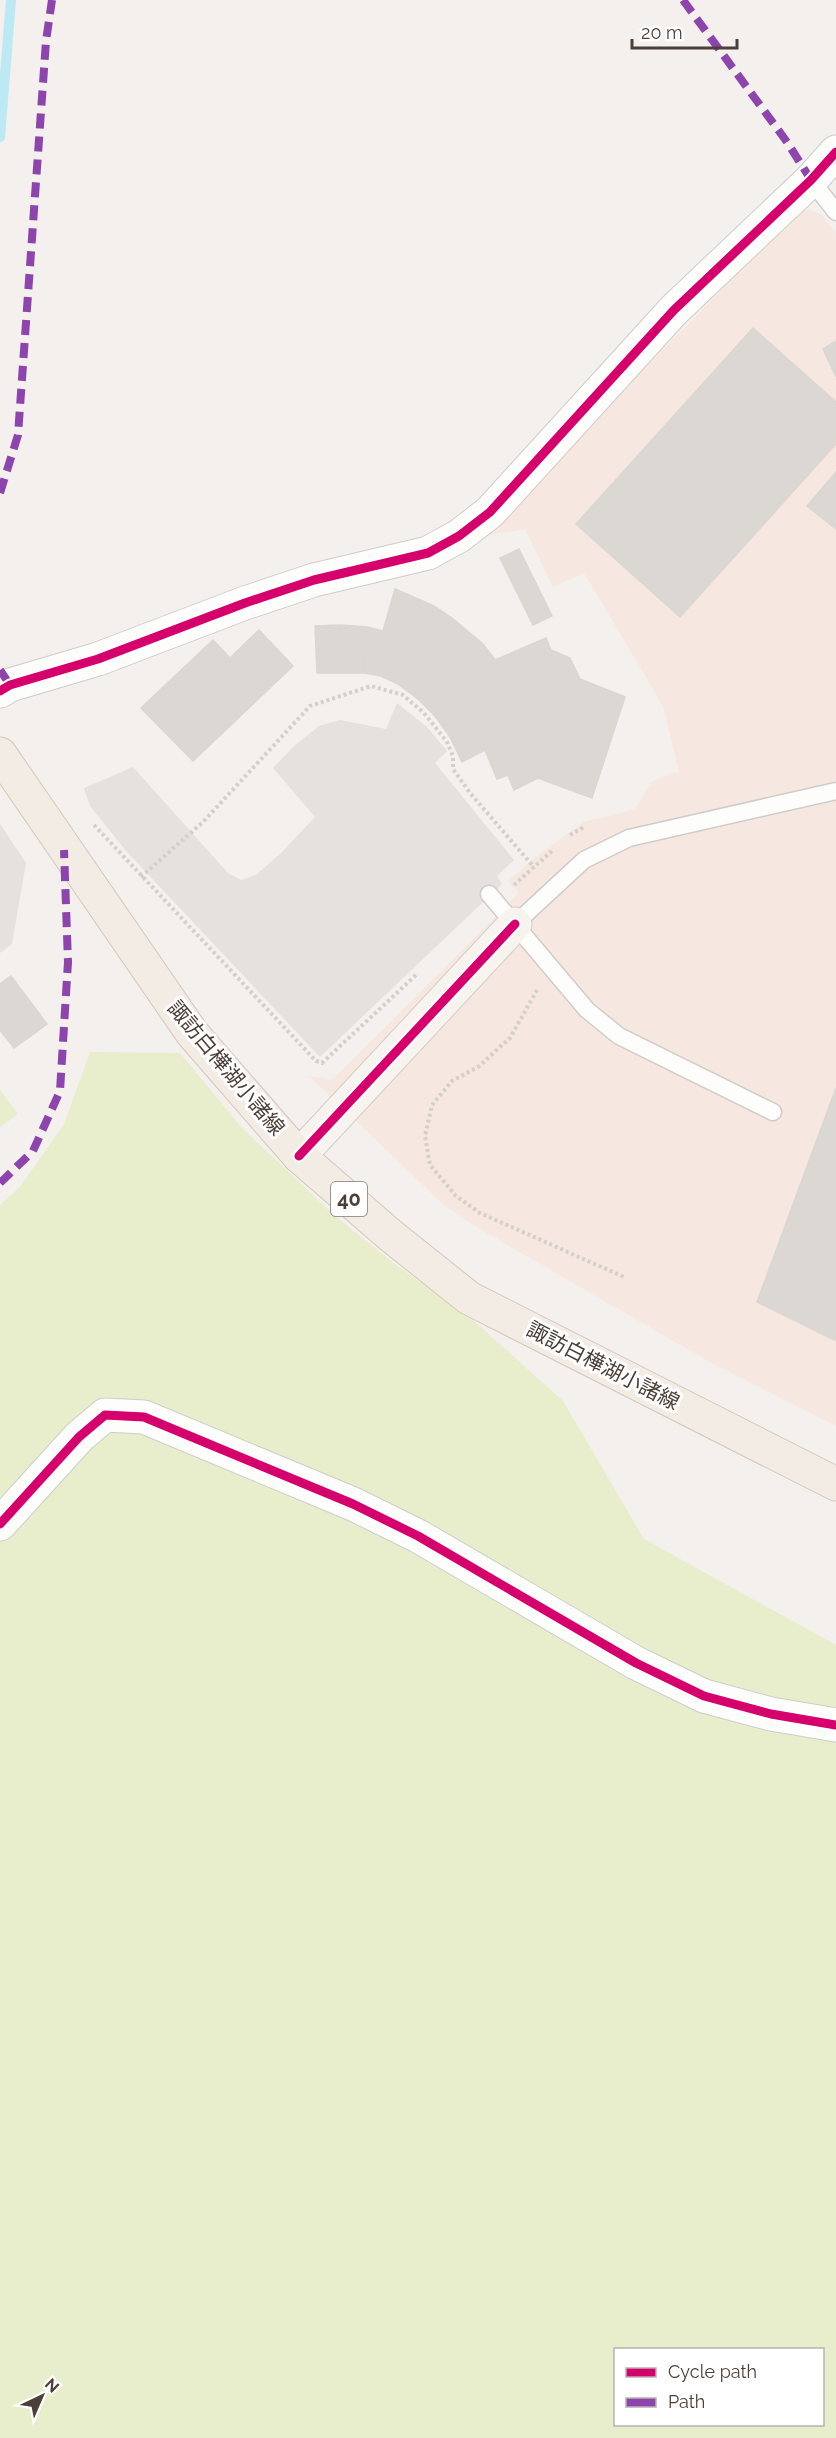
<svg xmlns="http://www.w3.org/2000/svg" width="836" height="2438" font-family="Raleway,'Noto Sans JP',sans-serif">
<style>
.commercial{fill:#f6e8e0}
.green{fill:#e8eecc;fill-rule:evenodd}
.parking{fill:#e5e1de}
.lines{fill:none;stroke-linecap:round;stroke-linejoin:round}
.stream{stroke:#bce9f3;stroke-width:10}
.building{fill:#dbd7d3;stroke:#dcd6d2;stroke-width:1.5}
.lane-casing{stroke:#d0ccc9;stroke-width:19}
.street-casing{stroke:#d0ccc9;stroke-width:35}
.secondary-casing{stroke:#d4cdc5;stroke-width:35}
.primary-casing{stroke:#d6c7b9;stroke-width:35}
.path{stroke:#d3cfcb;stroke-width:4;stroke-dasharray:3 3;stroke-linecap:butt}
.lane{stroke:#fdfdfc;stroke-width:16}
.street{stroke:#fdfdfc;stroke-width:33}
.secondary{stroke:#f7f4f0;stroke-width:33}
.primary{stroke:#f2ece5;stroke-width:33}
.quiet{stroke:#8e44ad;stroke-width:8;stroke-dasharray:15 8;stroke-linecap:butt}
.cycleway-casing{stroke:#fff;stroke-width:13}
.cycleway{stroke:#d6006c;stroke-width:9}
.labels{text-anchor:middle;stroke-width:6;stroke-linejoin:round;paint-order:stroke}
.shield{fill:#fff;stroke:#817973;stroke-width:1.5}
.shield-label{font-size:20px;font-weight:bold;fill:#4b3f37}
.street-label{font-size:21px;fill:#4b3f37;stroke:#fff}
</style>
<rect width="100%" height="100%" fill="#f3f0ed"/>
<path class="commercial" d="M802,208L821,214L836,234V1426L708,1361L480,1229L445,1206L309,1076L332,1080L519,893L508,881L538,855L584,822L635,809L653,781L679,771L663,706L584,573L553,587L525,529L490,535L532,483Z"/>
<path class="green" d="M90,1052L180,1053L242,1128L334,1215L396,1265L464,1312L563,1401L644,1539L836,1645V2438H0V1205L20,1187L64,1124ZM616,2350H822V2424H616Z
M0,1090L18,1114L0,1127Z"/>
<path class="parking" d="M397,703L427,727L447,751L435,763L514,860L497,876L502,884L320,1057L127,852L90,806L84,788L133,767L228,873L241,880L256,875L282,852L315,817L273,768L294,746L319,726L340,720L386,729Z
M0,824L26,863L12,944L0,953Z"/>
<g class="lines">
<path class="stream" d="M0,137L11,0"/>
</g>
<path class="building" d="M753,328L836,402V444L680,617L576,524Z
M836,341V377L823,349Z
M836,472V529L807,506Z
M519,549L552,616L533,625L500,558Z
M395,589L434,606L452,618L483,644L495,660L546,638L551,650L570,658L580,679L625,697L592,798L538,778L514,790L508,775L497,779L485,750L462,762L450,737L435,716L419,700L398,684L381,676L364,673L367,627L383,631Z
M340,625L367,627L364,673H317L315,626Z
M259,630L293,666L193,761L141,708L213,640L230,658Z
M11,976L47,1024L14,1048L0,1030V984Z
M836,1088V1341L757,1302Z"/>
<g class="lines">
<defs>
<path id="lane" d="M811,180L836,212
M489,894L587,1010L619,1036L773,1112
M515,924L584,860L629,838L836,791"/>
<path id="street" d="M0,691L10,685L98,659L245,603L314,580L428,553L459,536L490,512L674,310L811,180L836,152
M0,1524L79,1437L105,1415L144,1417L353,1504L418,1536L636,1663L704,1696L771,1714L836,1725"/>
<path id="secondary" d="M299,1156L515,924"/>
<path id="primary" d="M0,754L192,1033L299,1156L390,1235L469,1298L836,1484"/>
</defs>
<use href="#lane" class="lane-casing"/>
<use href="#street" class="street-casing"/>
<use href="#secondary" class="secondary-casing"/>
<use href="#primary" class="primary-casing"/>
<path class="path" d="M94,825L316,1061L322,1063L417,974
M570,835L584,827
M141,877L204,821L310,706L371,686L403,695L424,713L447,742L453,756V769L470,793L533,866
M514,885L553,850
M537,990L510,1038L478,1067L452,1081L432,1105L425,1136L430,1165L456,1196L480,1213L624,1277"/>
<use href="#lane" class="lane"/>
<use href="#street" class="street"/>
<use href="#secondary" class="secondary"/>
<use href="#primary" class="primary"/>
<path class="quiet" d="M683,0L787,142L811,180
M0,493L18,435L46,41L52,0
M0,670L10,685
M0,1183L33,1151L60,1091L68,962L64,850"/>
<defs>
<path id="cycleway" d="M0,691L10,685L98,659L245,603L314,580L428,553L459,536L490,512L674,310L811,180L836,152
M299,1156L515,924
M0,1524L79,1437L105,1415L144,1417L353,1504L418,1536L636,1663L704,1696L771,1714L836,1725"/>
</defs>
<use href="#cycleway" class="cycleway-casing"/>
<use href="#cycleway" class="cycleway"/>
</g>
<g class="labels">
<rect class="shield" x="331" y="1182" width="36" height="34" rx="4.5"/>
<g class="shield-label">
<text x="349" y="1206">40</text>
</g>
<g class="street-label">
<text transform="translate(226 1068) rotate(50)" y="7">諏訪白樺湖小諸線</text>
<text transform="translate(603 1366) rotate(27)" y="7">諏訪白樺湖小諸線</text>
</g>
</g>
<rect x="614" y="2348" width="210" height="78" fill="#ffffff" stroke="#b7b2af" stroke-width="1.5"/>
<rect x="626" y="2368" width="30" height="9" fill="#d6006c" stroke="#b7b2af" stroke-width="1.5"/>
<text x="668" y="2378" font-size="18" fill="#4b3f37">Cycle path</text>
<rect x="626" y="2398" width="30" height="9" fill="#8e44ad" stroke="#b7b2af" stroke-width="1.5"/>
<text x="668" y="2408" font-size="18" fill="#4b3f37">Path</text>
<g transform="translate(42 2396) rotate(44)" stroke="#ffffff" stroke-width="4.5" paint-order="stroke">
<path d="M0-4.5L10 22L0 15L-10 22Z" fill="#4b3f37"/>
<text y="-9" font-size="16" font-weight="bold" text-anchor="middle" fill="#4b3f37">N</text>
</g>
<path d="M632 39v9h105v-9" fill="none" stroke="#4b3f37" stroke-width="3"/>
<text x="641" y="39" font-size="18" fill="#4b3f37" stroke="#ffffff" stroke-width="4.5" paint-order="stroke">20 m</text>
</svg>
